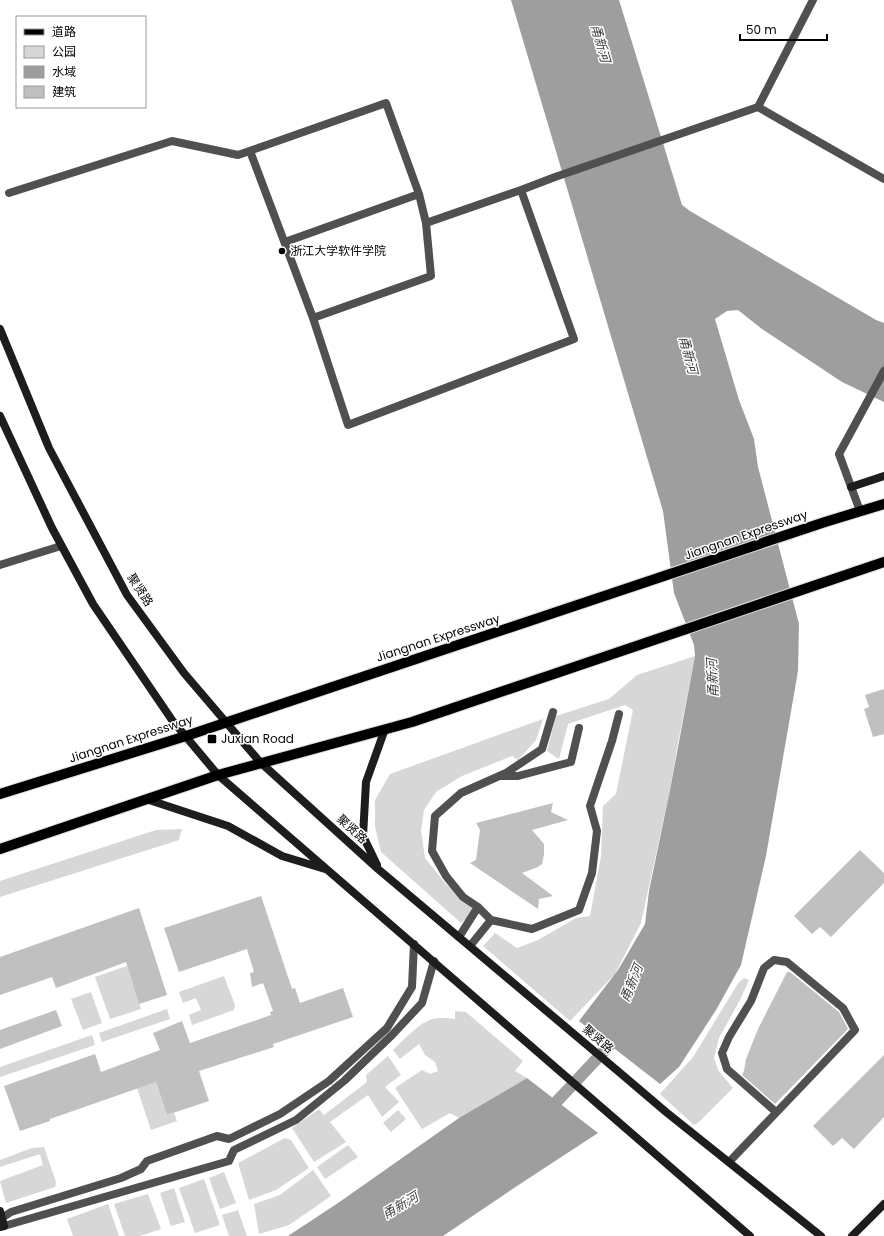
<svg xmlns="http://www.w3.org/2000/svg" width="884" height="1236" font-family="Poppins,'Noto Sans SC',sans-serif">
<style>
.green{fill:#d7d7d7}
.water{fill:#9e9e9e}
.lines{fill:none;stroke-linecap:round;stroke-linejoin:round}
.canal{stroke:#9e9e9e;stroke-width:12}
.building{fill:#c0c0c0}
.primary-casing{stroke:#dbdbdb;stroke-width:12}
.street{stroke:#505050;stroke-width:8}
.secondary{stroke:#1d1d1d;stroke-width:8}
.primary{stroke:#000;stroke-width:10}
.poi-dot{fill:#000;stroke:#fff;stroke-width:1.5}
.labels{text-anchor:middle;stroke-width:3;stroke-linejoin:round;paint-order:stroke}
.poi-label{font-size:12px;fill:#000;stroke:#fff;text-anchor:start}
.street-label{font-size:12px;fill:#000;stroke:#fff}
.water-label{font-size:13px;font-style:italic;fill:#3f3f3f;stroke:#fff}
</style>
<rect width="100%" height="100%" fill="#fff"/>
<path class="green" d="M695,656L677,748L670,790L641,923L615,974L570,1021L483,946L495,933L517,948L538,940L576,918L590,916L601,856L603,806L616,794L633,710L625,705L568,724L559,759L547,751L556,716L609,699L637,675Z
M543,719L536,740L518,760L512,756L462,776L436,792L424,810L421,831L425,858L445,883L475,911L461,923L381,852L375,827V800L390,774Z
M182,829L179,840L0,897V881L156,830Z
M127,966L141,1009L110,1019L95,977Z
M224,976L235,1005L234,1010L192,1025L189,1015L201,1010L196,998L183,1003L179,992Z
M744,978L749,980L740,1000L719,1038L714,1058L718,1070L733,1088L699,1122L694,1125L660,1094L693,1057L739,982Z
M91,992L102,1023L83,1030L71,999Z
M167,1009L170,1019L102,1042L99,1033Z
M455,1011L466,1012L523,1061L515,1071L527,1078L459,1118L450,1113L422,1129L395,1088L422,1070L430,1074L438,1071L435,1062L425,1055L419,1044L400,1059L393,1050C403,1041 418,1024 430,1020C437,1017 447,1018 455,1019Z
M92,1035L95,1045L0,1077V1067Z
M388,1056L401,1075L385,1087L399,1102L382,1117L368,1095L330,1122L346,1142L314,1162L292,1128L319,1109L324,1115L367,1082L366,1075Z
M156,1082L167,1115L174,1113L177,1121L151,1130L137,1088Z
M398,1110L406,1119L391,1132L383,1123Z
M285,1138L291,1140L309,1168L276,1190L249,1200L238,1163Z
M348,1145L358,1157L325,1179L317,1167Z
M44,1147L56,1182L55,1187L6,1203L0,1181L43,1165L40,1154L0,1167V1160L32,1148Z
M313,1170L331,1196L289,1225L259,1234L254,1204L280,1195Z
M224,1172L236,1203L220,1209L209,1178Z
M204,1179L220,1225L195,1233L179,1188Z
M174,1188L185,1222L171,1226L160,1193Z
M148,1194L161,1229L140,1236H125L114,1204Z
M108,1204L119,1236H73L67,1219Z
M238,1210L247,1236H229L222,1215Z"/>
<path class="water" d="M511,0H619L682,205L690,211L876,320L884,323V402L842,382L762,329L738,310L727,311L715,319L739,400L754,439L758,467L799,624L798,671L766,856L741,965L716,1010L679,1067L660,1084L579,1021L618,970L645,924L649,891L670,790L695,656L694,645L674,593L663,511Z
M527,1078L598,1133L517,1186L443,1236H288L338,1203L459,1118Z"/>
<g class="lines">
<path class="canal" d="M546,1113L621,1033"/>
</g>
<path class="building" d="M884,689V734L873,737L864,709L869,707L865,695Z
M553,803L551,812L568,820L532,830L544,844V854L542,864L538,867L522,873L553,896L539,899L538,909L470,863L476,860L480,830L476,823Z
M860,850L884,873V883L831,937L820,927L812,934L794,916Z
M261,896L292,989L295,988L300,1003L343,988L353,1017L273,1044L274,1047L199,1071L209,1101L167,1115L156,1082L50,1119V1121L20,1131L4,1086L95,1054L101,1072L160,1050L153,1033L182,1021L190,1043L271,1015L270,1012L273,1011L263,983L252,987L250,973L254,972L247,949L179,972L164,928Z
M139,908L167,995L139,1004L126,962L56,988L52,977L0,995V957Z
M787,972H790L839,1012L848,1029L775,1104L742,1075L744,1071L746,1059L758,1029Z
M56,1010L62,1026L0,1049V1030Z
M884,1055V1117L854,1149L842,1138L833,1146L813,1126Z"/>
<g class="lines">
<defs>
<path id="primary" d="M0,794L186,736L825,522L884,504
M0,849L218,775L412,722L884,562"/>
</defs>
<use href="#primary" class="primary-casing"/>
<path class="street" d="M758,107L884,179
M250,151L313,318L348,425L574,339L521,190
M9,193L172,141L238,155L386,103L419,194L285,242
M426,223L521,190L555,177L758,107L813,0
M313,318L431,276L426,223L419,194
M860,511L839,454L884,371
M0,565L61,546
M553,712L542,749L506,773L461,793L435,816L432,851L446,876L463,897L478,907L491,920L532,929L579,910L592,873L597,831L590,806L612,741L619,714
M501,776H518L571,762L579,728
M459,937L478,907
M470,946L491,920
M729,1162L855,1030L843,1008L787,962L774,960L764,968L751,1001L729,1037L722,1053L727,1069L776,1112
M2,1218L11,1212L121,1178L141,1169L147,1161L217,1136L229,1139L280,1114L329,1081L387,1028L412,987L414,944
M4,1226L229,1161L234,1150L296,1120L344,1081L392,1035L422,1003L434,961"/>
<path class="secondary" d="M0,329L49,448L127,595L184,673L260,762L378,869L619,1072L666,1112L821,1236
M0,416L52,528L93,604L172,720L218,775L750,1236
M851,487L884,476
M146,799L228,826L282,856L325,869
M377,865L363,836L366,782L385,729
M0,1211L4,1226L0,1227
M852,1236L884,1204"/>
<use href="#primary" class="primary"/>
</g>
<g class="poi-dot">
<circle cx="282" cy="251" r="4"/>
<rect x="207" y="734" width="10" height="10" rx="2"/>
</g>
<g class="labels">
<g class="poi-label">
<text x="290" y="255">浙江大学软件学院</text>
<text x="221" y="743">Juxian Road</text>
</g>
<g class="street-label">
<text transform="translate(746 535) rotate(-19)" y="4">Jiangnan Expressway</text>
<text transform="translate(140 590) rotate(57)" y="4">聚贤路</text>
<text transform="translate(438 638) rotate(-18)" y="4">Jiangnan Expressway</text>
<text transform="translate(131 739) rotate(-18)" y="4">Jiangnan Expressway</text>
<text transform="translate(352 829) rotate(42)" y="4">聚贤路</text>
<text transform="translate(598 1039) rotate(40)" y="4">聚贤路</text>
</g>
<g class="water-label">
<text transform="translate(601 43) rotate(74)" y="5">甬新河</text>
<text transform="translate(689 355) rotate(75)" y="5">甬新河</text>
<text transform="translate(712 678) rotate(-93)" y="5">甬新河</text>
<text transform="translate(631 983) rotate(-68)" y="5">甬新河</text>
<text transform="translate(400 1205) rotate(-31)" y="5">甬新河</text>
</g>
</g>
<rect x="16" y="16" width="130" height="92" fill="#ffffff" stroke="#999999"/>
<rect x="24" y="29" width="20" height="6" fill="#000000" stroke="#999999"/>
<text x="52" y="36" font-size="12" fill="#000000">道路</text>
<rect x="24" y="46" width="20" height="12" fill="#d7d7d7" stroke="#999999"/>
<text x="52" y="56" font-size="12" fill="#000000">公园</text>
<rect x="24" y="66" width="20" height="12" fill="#9e9e9e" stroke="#999999"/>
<text x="52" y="76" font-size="12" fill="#000000">水域</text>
<rect x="24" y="86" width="20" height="12" fill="#c0c0c0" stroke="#999999"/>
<text x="52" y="96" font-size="12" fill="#000000">建筑</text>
<path d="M740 34v6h87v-6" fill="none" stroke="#000000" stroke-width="2"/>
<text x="746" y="34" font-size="12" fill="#000000" stroke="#ffffff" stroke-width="3" paint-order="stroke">50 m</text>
</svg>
